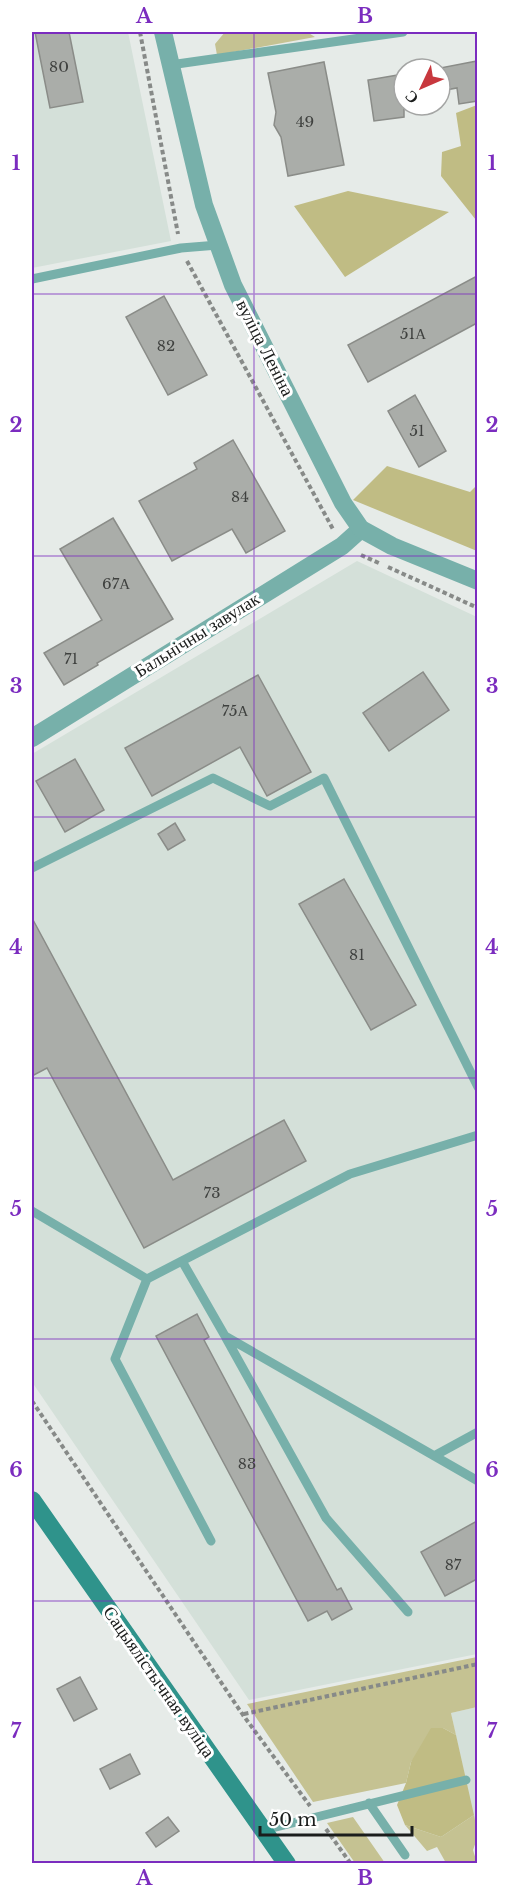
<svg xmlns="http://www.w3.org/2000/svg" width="509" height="1895" font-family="'Libre Baskerville',serif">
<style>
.built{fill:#d4e0d9}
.green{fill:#c5c292}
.forest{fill:#c0bc84}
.building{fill:#aaada9;stroke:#8a8c88;stroke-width:1.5}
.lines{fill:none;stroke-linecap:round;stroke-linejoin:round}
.path{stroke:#878a88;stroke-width:4;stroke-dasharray:4.5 3;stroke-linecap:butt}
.service{stroke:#77b0aa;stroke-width:9}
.minor{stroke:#77b0aa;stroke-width:18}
.tertiary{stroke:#77b0aa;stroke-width:18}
.secondary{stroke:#2f938b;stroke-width:18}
.grid{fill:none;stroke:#7b2cbf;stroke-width:1.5;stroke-opacity:0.55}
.labels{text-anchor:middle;stroke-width:6;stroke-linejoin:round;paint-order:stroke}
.number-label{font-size:15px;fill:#3f413f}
.street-label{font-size:18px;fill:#1b1d1c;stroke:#fff}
.neatline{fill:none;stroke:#7b2cbf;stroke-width:2}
.grid-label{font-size:20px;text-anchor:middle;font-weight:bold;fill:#7b2cbf}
</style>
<rect width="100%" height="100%" fill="#e6ebe8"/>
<path class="built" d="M32,32H128L171,241L32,268Z
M357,561L477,617V1654L249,1700L32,1382V754Z
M477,1707V1833L451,1713Z"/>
<path class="green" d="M225,32H307L315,37L217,55L215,44Z
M477,1657V1707L451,1713L456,1735L443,1728L411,1762L406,1783L313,1802L247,1704Z
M474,1815L478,1836L473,1850L477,1863H446L437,1847L427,1851L405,1825L441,1837Z
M353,1817L385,1863H355L327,1823Z"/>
<path class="forest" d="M477,105L478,220H476L441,176L442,152L461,146L456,113Z
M348,191L449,212L345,277L294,206Z
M387,466L470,492L477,485V551L353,500Z
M431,1728H443L456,1735L474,1815L441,1837L405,1825L397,1805L406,1783L411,1762Z"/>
<path class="building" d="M35,32H69L83,102L50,108Z
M477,61V101L459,104L457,88L440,91V68Z
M324,62L344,165L288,176L281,137L274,125L276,112L268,73Z
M404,74V117L374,121L368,80Z
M477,276V323L368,382L348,345Z
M164,296L207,375L168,395L126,317Z
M415,395L446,451L419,467L388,411Z
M233,440L285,531L246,553L232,529L172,561L139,501L197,469L194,463Z
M113,518L173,619L97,663L98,665L64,685L44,653L102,620L60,549Z
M423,672L449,710L389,751L363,713Z
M258,675L311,772L267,796L240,747L152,796L125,748Z
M75,759L104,810L65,832L36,781Z
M175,823L185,840L168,850L158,834Z
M344,879L416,1005L371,1030L299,904Z
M32,918L173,1180L284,1120L306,1161L144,1248L47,1068L32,1076Z
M197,1314L209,1337L204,1340L337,1590L341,1588L352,1609L332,1620L327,1611L308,1621L156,1336Z
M477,1521V1579L445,1596L421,1552Z
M80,1677L97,1709L74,1721L57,1689Z
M130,1754L140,1774L110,1789L100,1769Z
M168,1817L179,1831L156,1847L146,1833Z"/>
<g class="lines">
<path class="path" d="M140,32L178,234
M187,261L334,531
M361,555L381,564
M388,567L478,608
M32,1401L243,1715L310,1806
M244,1714L478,1664
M326,1829L351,1864"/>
<path class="service" d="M170,65L403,32
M32,279L181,248L218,245
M32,868L213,778L270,806L324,778L478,1087
M32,1211L147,1279L350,1174L478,1135
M182,1261L225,1336L478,1481
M147,1279L115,1359L211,1541
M226,1338L326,1518L408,1612
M434,1456L478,1432
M369,1803L405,1855
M264,1830L466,1780"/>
<path class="minor" d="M32,738L342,546L361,529"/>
<path class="tertiary" d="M163,32L204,205L233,285L343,503L361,529L392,546L478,581"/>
<path class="secondary" d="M32,1500L287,1864"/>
</g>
<path class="grid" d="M254,32V1864M32,294H478M32,556H478M32,817H478M32,1078H478M32,1339H478M32,1601H478"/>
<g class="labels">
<g class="number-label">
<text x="59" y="72">80</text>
<text x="305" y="127">49</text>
<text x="413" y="339">51А</text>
<text x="166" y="351">82</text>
<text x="417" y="436">51</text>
<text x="240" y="502">84</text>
<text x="116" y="589">67А</text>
<text x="71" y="664">71</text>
<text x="235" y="716">75А</text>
<text x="357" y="960">81</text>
<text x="212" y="1198">73</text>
<text x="247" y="1469">83</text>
<text x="453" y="1570">87</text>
</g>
<g class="street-label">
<text transform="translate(265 348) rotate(63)" y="6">вуліца Леніна</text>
<text transform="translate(197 635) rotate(-32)" y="6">Бальнічны завулак</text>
<text transform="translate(159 1682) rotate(55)" y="6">Сацыялістычная вуліца</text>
</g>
</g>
<rect width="509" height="1895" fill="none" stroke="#ffffff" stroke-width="66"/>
<g transform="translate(422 87) rotate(226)"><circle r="28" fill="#ffffff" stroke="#a4a5a4" stroke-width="1.5"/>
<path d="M0-4.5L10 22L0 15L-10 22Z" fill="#c8383e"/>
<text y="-9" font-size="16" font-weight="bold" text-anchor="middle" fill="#1b1d1c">С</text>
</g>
<path d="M260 1826v9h152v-9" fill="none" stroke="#1b1d1c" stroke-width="3"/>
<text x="269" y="1826" font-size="18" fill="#1b1d1c" stroke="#ffffff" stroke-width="4.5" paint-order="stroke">50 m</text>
<rect x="33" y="33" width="443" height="1829" class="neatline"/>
<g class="grid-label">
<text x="144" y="23">A</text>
<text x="365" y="23">B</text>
<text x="16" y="170">1</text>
<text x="492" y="170">1</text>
<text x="16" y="432">2</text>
<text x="492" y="432">2</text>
<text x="16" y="693">3</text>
<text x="492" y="693">3</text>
<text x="16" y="954">4</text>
<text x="492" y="954">4</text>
<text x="16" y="1216">5</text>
<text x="492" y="1216">5</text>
<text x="16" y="1477">6</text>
<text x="492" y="1477">6</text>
<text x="16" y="1738">7</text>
<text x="492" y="1738">7</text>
<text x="144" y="1885">A</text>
<text x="365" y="1885">B</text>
</g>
</svg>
